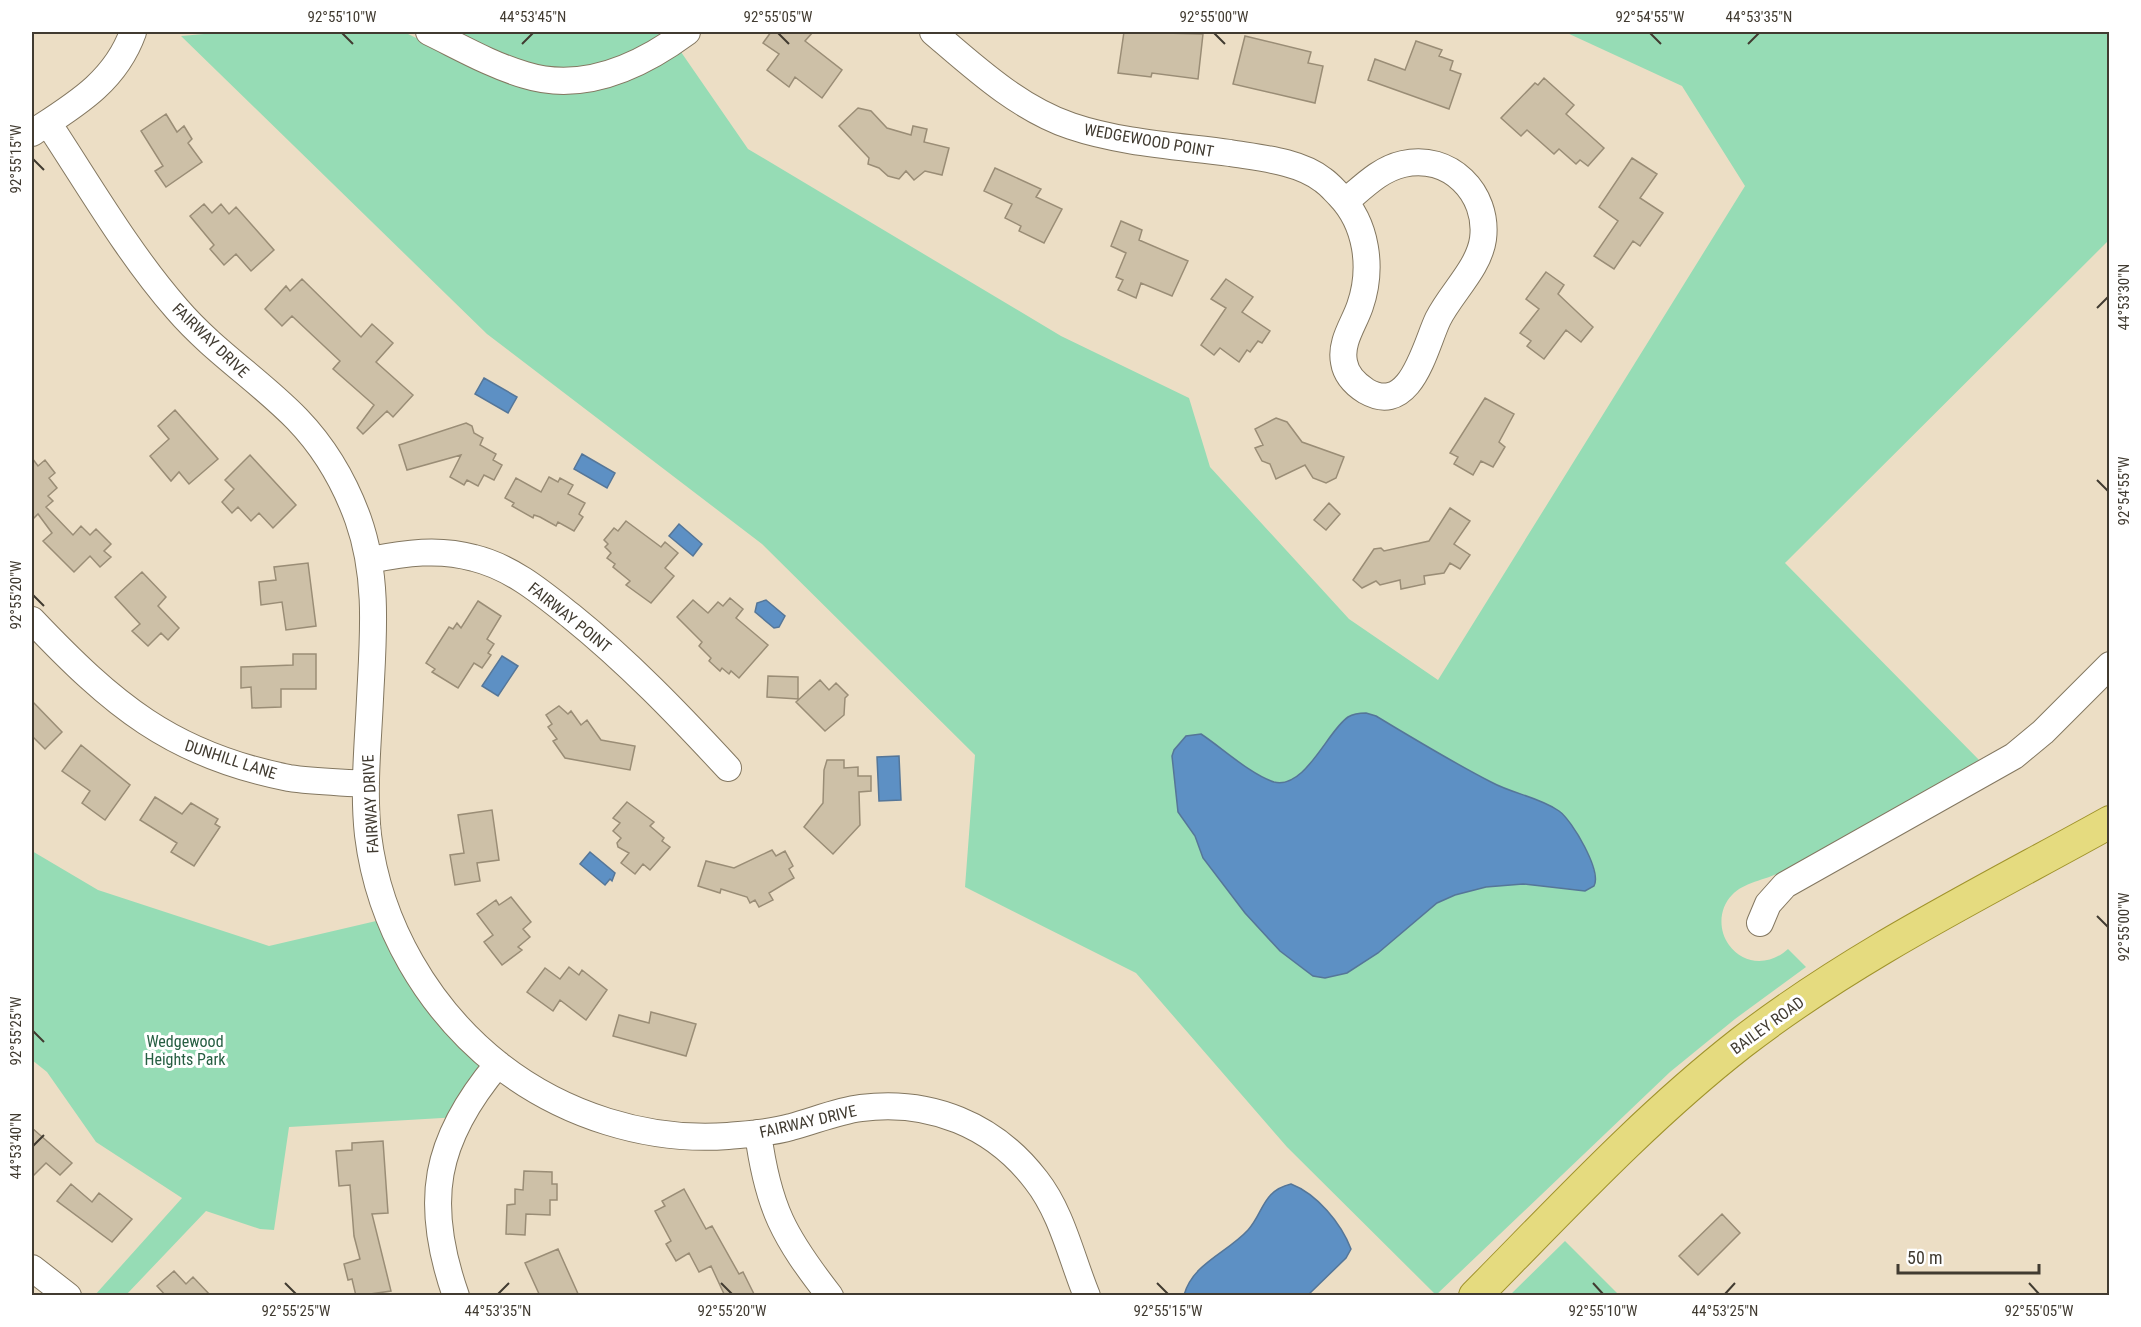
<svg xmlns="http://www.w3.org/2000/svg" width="2141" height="1327" font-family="'Roboto Condensed',sans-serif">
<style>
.green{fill:#96dcb5}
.water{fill:#5d90c4;stroke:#557698;stroke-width:1.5}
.building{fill:#cdc0a7;stroke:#9a8d76;stroke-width:1.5}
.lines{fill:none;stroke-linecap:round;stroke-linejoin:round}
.minor-casing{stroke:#837760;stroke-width:28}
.major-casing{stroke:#a0932c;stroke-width:34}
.minor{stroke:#fff;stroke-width:26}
.major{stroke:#e5db7f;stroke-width:32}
.ticks{fill:none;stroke:#413b31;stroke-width:2}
.labels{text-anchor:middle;stroke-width:6;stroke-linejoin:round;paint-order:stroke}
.street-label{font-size:16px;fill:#413b31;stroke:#fff}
.park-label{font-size:16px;fill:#265e42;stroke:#fff}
.neatline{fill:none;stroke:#413b31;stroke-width:2}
.ticks-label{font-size:15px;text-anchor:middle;fill:#413b31}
</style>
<rect width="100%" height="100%" fill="#ecdec5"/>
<path class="green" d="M227,32H404L498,78L659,65L681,52L748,149L1061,336L1189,398L1210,467L1349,619L1438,680L1745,186L1682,86L1565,32H2109V240L1785,563L1982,763C1916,801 1848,836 1781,872C1766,880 1744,882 1732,895C1719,908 1718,930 1729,945C1744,966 1771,965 1788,949L1806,967L1735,1019L1670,1072L1436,1295L1287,1147L1136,973L965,887L975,755L762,544L487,334L181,36Z
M449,32H668C655,39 641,50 628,55C557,82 513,60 449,32Z
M32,851L98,890L269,946L389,918L498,1064L459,1117L289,1127L274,1230L260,1229L206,1211L126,1295H95L182,1198L96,1142L47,1072L32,1060Z
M1565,1241L1619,1295H1510Z"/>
<path class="water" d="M484,378L517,397L508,413L475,394Z
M582,454L615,473L607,488L574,469Z
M679,524L702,544L693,556L669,536Z
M766,600L785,616L779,627L774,628L755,612L757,603Z
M502,656L518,666L498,696L482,686Z
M1366,713L1376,716C1414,739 1452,762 1491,782C1513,794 1539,797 1559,811C1572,820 1602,871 1594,886L1585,891L1523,884L1486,887L1455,895L1437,903L1378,953L1347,973L1325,978L1313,976L1280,951L1245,913L1203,858L1195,836L1178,812L1172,756L1174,750L1186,736L1201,734C1221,747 1251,775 1274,782C1305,790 1328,730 1348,717C1353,714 1360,713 1366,713Z
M899,756L901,800L879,801L877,757Z
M590,852L615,873L612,881L610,879L605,885L580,864Z
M1291,1184C1317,1194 1341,1223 1351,1249L1346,1258L1308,1295H1184C1193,1263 1227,1253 1248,1230C1264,1212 1262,1191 1291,1184Z"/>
<path class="building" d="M771,32H813L805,41L842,70L822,98L795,77L789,87L767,70L779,54L763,43Z
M1124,32L1203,34L1198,79L1152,73L1151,77L1118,73Z
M1245,36L1311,52L1308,63L1323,66L1315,103L1233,84Z
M1416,41L1442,50L1439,56L1453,61L1450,70L1461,74L1449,109L1368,80L1375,59L1405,70Z
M1544,78L1574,105L1566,114L1604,148L1588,166L1580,160L1576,164L1559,149L1554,154L1527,130L1521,136L1501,118L1535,83L1538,85Z
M858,108L871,111L887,128L911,135L913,126L927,129L924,142L949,148L942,175L925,171L914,180L906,171L899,179L888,176L879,168L868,164L869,158L839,126Z
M166,114L177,132L184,126L192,139L188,143L202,162L166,187L155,171L163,166L141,131Z
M1632,158L1657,174L1640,198L1663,213L1640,246L1633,241L1614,269L1594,256L1618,221L1599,207Z
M995,168L1041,189L1036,197L1062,209L1044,243L1019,231L1021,226L1005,218L1012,204L984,191Z
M204,204L212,213L221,204L229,214L236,207L274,250L251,271L236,254L224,265L210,249L214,245L190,216Z
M1121,221L1142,230L1139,240L1188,261L1172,296L1141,283L1136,298L1118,290L1123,280L1116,277L1126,253L1111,246Z
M1546,272L1564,285L1558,294L1593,327L1581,342L1566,330L1544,359L1527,346L1531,341L1520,333L1539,309L1526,299Z
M302,279L361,337L372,324L393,343L376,362L413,395L393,417L387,411L363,434L357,428L374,405L333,369L340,361L292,316L282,326L265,309L286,286L290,291Z
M1226,279L1253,297L1242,312L1270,331L1262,343L1258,341L1250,352L1247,350L1239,362L1220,348L1214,355L1201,345L1226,308L1211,299Z
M1485,398L1514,414L1499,442L1505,447L1493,467L1481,461L1473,475L1454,464L1458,457L1450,453Z
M175,410L218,459L189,484L179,472L171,481L150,456L169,439L158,426Z
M1276,418L1287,422L1302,442L1344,457L1336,478L1326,483L1313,478L1305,465L1276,479L1270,464L1262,461L1255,448L1263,445L1255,429Z
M466,423L472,426L474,433L483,438L480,445L496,454L493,460L502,465L494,480L484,475L478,486L467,480L464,485L450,477L461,455L407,470L399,445Z
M250,455L296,505L273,528L259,513L251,521L238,507L232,513L222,502L234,489L225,480Z
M32,458L38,466L45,460L55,473L49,478L57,488L48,496L53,501L46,507L73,535L81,526L90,535L96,529L111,544L104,551L111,557L100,567L90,556L74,572L43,541L52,533L38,514L32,520Z
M549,477L558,482L560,478L573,485L568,494L585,503L579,514L583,517L574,531L558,522L556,526L540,517L534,515L533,518L512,506L514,503L505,498L516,478L541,492Z
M1329,503L1340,514L1326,530L1314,520Z
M1450,508L1470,521L1454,544L1470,555L1460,569L1450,563L1444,573L1424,576L1425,584L1401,589L1400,580L1380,585L1376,581L1362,588L1353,580L1374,549L1381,548L1384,551L1429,541Z
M626,521L661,547L665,542L678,553L665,568L674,576L651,603L626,585L630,581L613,567L615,564L607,558L611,553L605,547L608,544L604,540L614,528L618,531Z
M308,563L316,626L286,630L282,602L261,605L259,582L276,580L274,567Z
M142,572L166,597L158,606L179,628L168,640L161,633L148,646L132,631L140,624L115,597Z
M730,598L743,609L736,618L768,645L739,678L731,671L729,674L722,668L720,671L709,661L711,658L699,646L702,642L677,617L693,600L708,613L718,602L723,606Z
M478,601L501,616L487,639L494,644L488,653L491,655L482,668L474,663L458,688L432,672L435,669L426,663L449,627L453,629L457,623L461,628Z
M293,654H316V689H281V707L252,708L251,687L241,688V667L293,665Z
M768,676L798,677V699L767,697Z
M820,680L829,690L836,683L848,695L845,698L844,715L825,731L796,702Z
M32,701L62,732L45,749L32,736Z
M559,706L568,714L571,711L581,725L587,720L601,740L635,746L630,770L565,758L553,741L557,739L548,727L552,724L546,715Z
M81,745L130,785L105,820L82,803L90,791L62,771Z
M827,760H844V768L858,767V776H871V791L859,792L860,825L833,854L804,827L823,803L824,770Z
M155,797L182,814L191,803L218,819L215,824L220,827L194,866L171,852L177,843L140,820Z
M627,802L654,822L650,826L664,838L662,841L670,847L650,870L643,864L635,874L621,863L629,853L618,847L617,843L621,838L613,831L620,823L613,818Z
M492,810L499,860L477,863L480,881L455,885L450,855L464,853L458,815Z
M772,850L776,856L785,851L793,866L789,869L794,878L769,893L773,900L759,907L755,900L750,903L747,897L721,889L720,893L698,886L706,861L734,868Z
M511,897L531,922L523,929L530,937L518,947L522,950L502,965L484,942L493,935L477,914L496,900L499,905Z
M569,967L579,975L582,970L607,990L586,1020L560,1000L553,1011L527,992L545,968L560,979Z
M651,1012L696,1024L686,1056L613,1036L619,1015L649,1023Z
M32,1128L72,1163L60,1175L46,1163L32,1177Z
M383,1141L388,1213L372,1214L391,1291L356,1296L352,1279L348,1280L344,1264L360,1259L354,1236L350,1185L339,1186L336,1151L352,1150V1143Z
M524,1171L552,1172V1184H557V1200H550V1215L526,1214L525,1235L506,1234L507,1205L515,1204V1189L523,1190Z
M71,1184L92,1202L99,1193L132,1219L112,1242L57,1201Z
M684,1189L706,1229L712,1226L739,1274L743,1272L755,1296H725L711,1266L699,1272L689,1253L676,1261L666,1244L671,1241L655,1211L665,1206L662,1201Z
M1722,1214L1740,1233L1698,1275L1679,1256Z
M558,1249L579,1296H540L525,1263Z
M174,1271L186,1284L193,1277L211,1296H166L157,1286Z"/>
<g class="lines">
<defs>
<path id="minor" d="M429,32C460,47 491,65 525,75C583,93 641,66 687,32
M933,32C974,67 1018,108 1071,126C1121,143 1178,146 1230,153C1260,158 1299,161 1323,180C1329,184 1334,190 1339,195C1367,224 1373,268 1360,306C1354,324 1340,342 1344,362C1346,375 1355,384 1366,391C1411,417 1425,346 1438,319C1451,293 1479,268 1483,239C1489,193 1449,153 1403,164C1380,169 1363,187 1345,202
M48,123C89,185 128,253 177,309C213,351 259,380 297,419C324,447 345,483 358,519C379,578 373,638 370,699C368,744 363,790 368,835C379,925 428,1009 499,1065C563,1115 647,1142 728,1136C749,1134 771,1133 791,1127C814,1121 837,1111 861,1108C930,1099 994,1125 1036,1180C1062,1213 1071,1257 1087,1296
M32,133C75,105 115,82 133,32
M370,560C405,553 439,548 474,558C511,567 541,592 571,616C628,662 678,714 728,768
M32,620C112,704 171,755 289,778C314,782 341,782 366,784
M1760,923L1768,904L1785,885L2014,756L2043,732L2110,665
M758,1133C768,1208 784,1237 830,1296
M32,1268L68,1296
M456,1296C423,1202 434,1140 498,1064"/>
<path id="major" d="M1475,1296C1561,1209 1645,1118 1741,1043C1855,955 1984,892 2110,822"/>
</defs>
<use href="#minor" class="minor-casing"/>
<use href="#major" class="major-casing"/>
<use href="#minor" class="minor"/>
<use href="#major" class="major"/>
</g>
<path class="ticks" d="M342,33L353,44M778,33L789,44M1214,33L1225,44M1650,33L1661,44M522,44L533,33M1748,44L1759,33M33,159L44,170M2097,308L2108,297M2097,480L2108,491M33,595L44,606M2097,916L2108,927M33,1031L44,1042M33,1146L44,1135M285,1283L296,1294M721,1283L732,1294M1157,1283L1168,1294M1593,1283L1603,1294M2029,1283L2039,1294M498,1294L509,1283M1725,1294L1735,1283"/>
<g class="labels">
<g class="street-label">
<text transform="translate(1149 140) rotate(10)" y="6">WEDGEWOOD POINT</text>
<text transform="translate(211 340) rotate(44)" y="6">FAIRWAY DRIVE</text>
<text transform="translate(570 617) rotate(39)" y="6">FAIRWAY POINT</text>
<text transform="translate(231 759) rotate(18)" y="6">DUNHILL LANE</text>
<text transform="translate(370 804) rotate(-93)" y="6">FAIRWAY DRIVE</text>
<text transform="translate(1767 1025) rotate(-36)" y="6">BAILEY ROAD</text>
<text transform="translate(808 1121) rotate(-13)" y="6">FAIRWAY DRIVE</text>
</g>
<g class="park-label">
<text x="185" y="1047">Wedgewood<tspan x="185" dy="18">Heights Park</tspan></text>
</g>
</g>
<rect width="2141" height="1327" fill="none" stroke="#ffffff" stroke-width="66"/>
<path d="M1898 1264v9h141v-9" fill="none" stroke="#413b31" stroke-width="3"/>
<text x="1907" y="1264" font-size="18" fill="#413b31" stroke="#ffffff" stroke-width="4.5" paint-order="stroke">50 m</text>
<rect x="33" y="33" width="2075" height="1261" class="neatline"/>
<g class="ticks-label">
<text x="342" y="22">92°55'10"W</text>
<text x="533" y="22">44°53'45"N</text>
<text x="778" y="22">92°55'05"W</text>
<text x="1214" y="22">92°55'00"W</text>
<text x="1650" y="22">92°54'55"W</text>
<text x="1759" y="22">44°53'35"N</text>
<text transform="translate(16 159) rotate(-90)" y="5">92°55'15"W</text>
<text transform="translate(2124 297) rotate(-90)" y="5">44°53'30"N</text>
<text transform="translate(2124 491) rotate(-90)" y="5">92°54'55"W</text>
<text transform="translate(16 595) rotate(-90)" y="5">92°55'20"W</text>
<text transform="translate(2124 927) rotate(-90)" y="5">92°55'00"W</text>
<text transform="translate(16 1031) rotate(-90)" y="5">92°55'25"W</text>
<text transform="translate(16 1146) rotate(-90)" y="5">44°53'40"N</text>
<text x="296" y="1316">92°55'25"W</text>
<text x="498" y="1316">44°53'35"N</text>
<text x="732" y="1316">92°55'20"W</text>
<text x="1168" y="1316">92°55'15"W</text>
<text x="1603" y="1316">92°55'10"W</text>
<text x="1725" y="1316">44°53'25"N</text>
<text x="2039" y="1316">92°55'05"W</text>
</g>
</svg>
